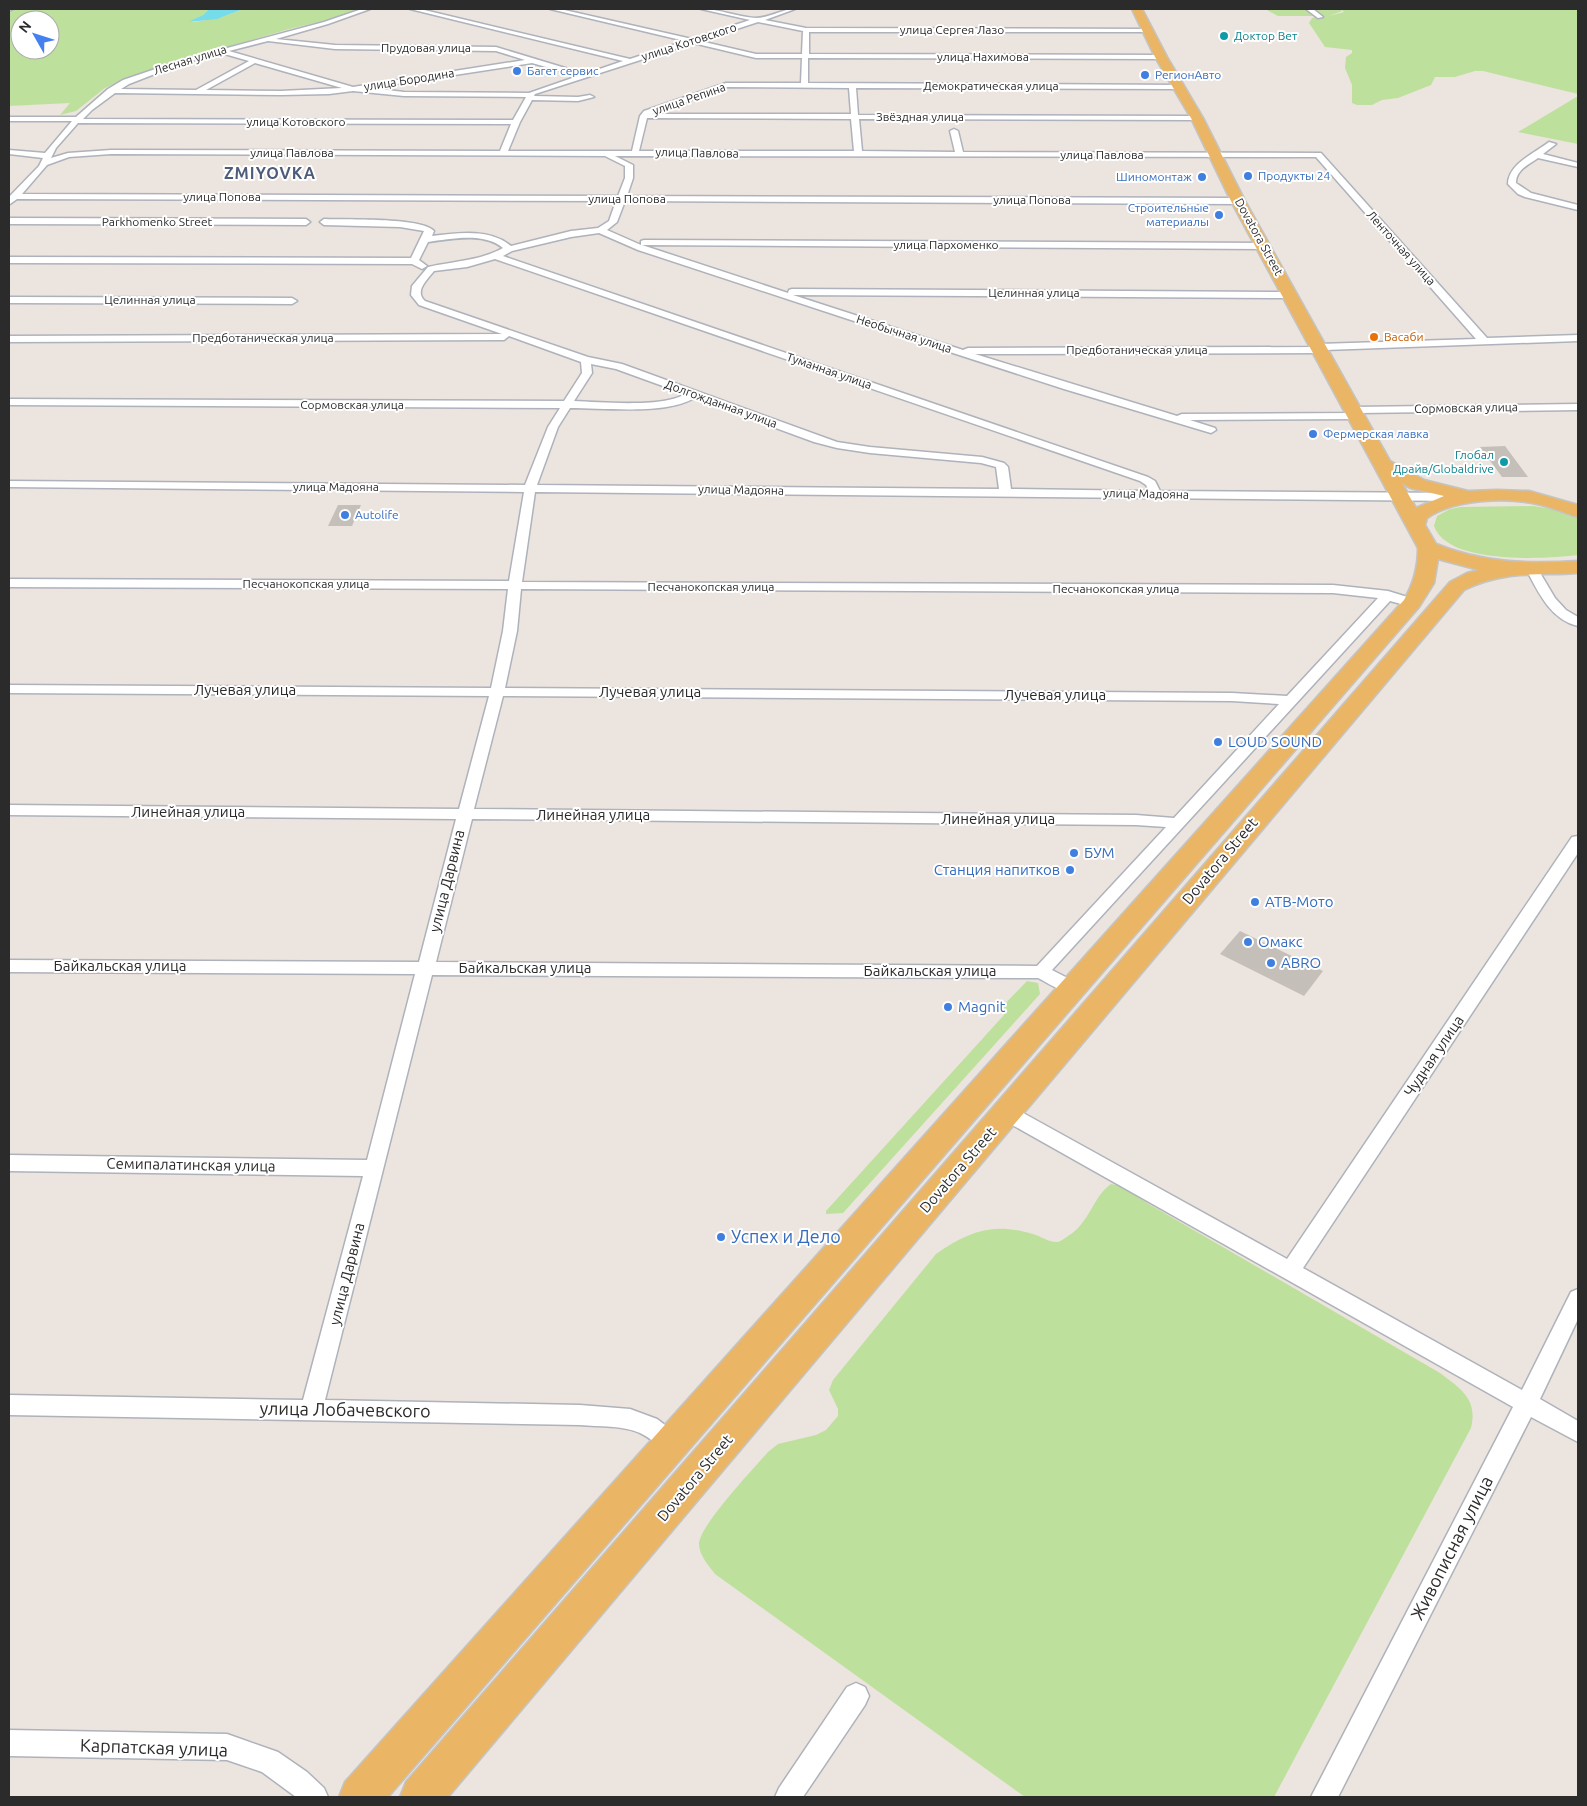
<svg xmlns="http://www.w3.org/2000/svg" width="1587" height="1806" font-family="Ubuntu,sans-serif">
<style>
.green{fill:#bee09d;fill-rule:evenodd}
.water{fill:#76dce9}
.building{fill:#c5bfb9}
.lines{fill:none;stroke-linecap:round;stroke-linejoin:round}
.minor-casing{stroke:#aeb2bb;stroke-width:3}
.primary-casing{stroke:#c4c4c4;stroke-width:3}
.minor{fill:#fff;fill-rule:evenodd}
.primary{fill:#eab665;fill-rule:evenodd}
.culture-dot{fill:#0f9aa8;stroke:#fff;stroke-width:2}
.shop-dot{fill:#3f7fe0;stroke:#fff;stroke-width:2}
.food-dot{fill:#e8710a;stroke:#fff;stroke-width:2}
.labels{text-anchor:middle;stroke-width:4;stroke-linejoin:round;paint-order:stroke}
.far-street-label{font-size:12px;fill:#2b2b2b;stroke:#fff}
.far-culture-label{font-size:12px;fill:#0d838f;stroke:#fff;text-anchor:start}
.far-shop-label{font-size:12px;fill:#366cbe;stroke:#fff;text-anchor:start}
.far-food-label{font-size:12px;fill:#c56008;stroke:#fff;text-anchor:start}
.street-label{font-size:15px;fill:#2b2b2b;stroke:#fff}
.shop-label{font-size:15px;fill:#366cbe;stroke:#fff;text-anchor:start}
.far-district-label{font-size:16px;font-weight:bold;letter-spacing:1px;fill:#4d5c7a;stroke:#fff}
.near-shop-label{font-size:18px;fill:#366cbe;stroke:#fff;text-anchor:start}
.near-street-label{font-size:18px;fill:#2b2b2b;stroke:#fff}
</style>
<rect width="100%" height="100%" fill="#ece4de"/>
<path class="green" d="M9,9H209L203,15L189,22H194L222,17L243,9H360L323,21L289,29L143,72L105,88L76,111L60,115L70,103L9,106ZM20,20H50V50H20Z
M1265,9H1340L1342,11L1329,16L1344,12L1341,9H1578V94L1483,71H1475L1455,77H1435L1431,85L1398,98L1382,100L1372,105H1357L1352,103V85L1345,68L1346,57L1352,53V50L1325,47L1309,23L1312,18L1318,16H1278Z
M1578,96V144L1518,132Z
M1534,506L1557,510L1578,518V555C1546,559 1447,565 1434,526L1437,516L1450,509L1461,507Z
M1027,981L1038,983L1040,994L843,1213L826,1214V1211L1004,1015L1001,1008Z
M1111,1184L1121,1186L1147,1203L1440,1373C1461,1389 1478,1399 1471,1428L1274,1797H1025L715,1574C709,1566 699,1555 699,1544C699,1526 754,1468 768,1452L778,1444L816,1435L826,1430L838,1416V1409L829,1390L833,1380L936,1254C969,1231 993,1222 1033,1234C1041,1236 1049,1243 1058,1242C1061,1241 1065,1238 1068,1236C1090,1223 1093,1196 1111,1184Z"/>
<path class="water" d="M209,9H243L217,19L188,22L203,15Z"/>
<path class="building" d="M1505,446L1528,477H1502L1480,447Z
M338,505H361L352,526H328Z
M1240,931L1323,971L1304,996L1220,954Z"/>
<g class="lines">
<defs>
<path id="minor" d="M9,9H13L9,11Z
M362,9H370L328,24L276,39L335,45L496,47L585,74L623,61L410,9H420L630,59L685,41L550,9H560L692,39L750,20L701,9C720,9 738,17 756,18C769,18 782,9 795,9L765,20L806,28L1150,29L1151,30L1148,32H809V54L1161,55L1164,57L1161,59L808,58V83L1182,85V89H1179L856,88L858,115L1197,116L1201,118L1197,120L859,119L862,151L955,152L950,131L954,129L958,131L963,152L1321,153L1487,338L1578,335V341L1325,350L1320,353L975,354L1177,416L1182,414L1352,413L1349,410L1354,407L1578,404V410L1359,413L1362,416L1357,419L1190,420L1215,428L1216,430L1211,433L1064,389L851,320L638,250L599,233L571,237L512,251L503,256L1148,477L1155,481L1160,491L1461,493L1467,497L1461,501L535,492L522,582L1333,585L1388,591L1417,600L1418,603L1412,607L1390,601L1052,970L1079,984L1082,988L1079,992C1066,996 1050,984 1038,978L432,975L325,1400L580,1405L630,1409L657,1419L681,1437L684,1444L681,1451L673,1454C660,1449 652,1438 640,1433C622,1425 599,1427 580,1425L9,1415V1395L303,1400L363,1176L9,1171V1155L367,1160L415,974L9,972V960L419,962L456,819L9,815V805L459,809L489,696L9,693V685L491,688L503,631L508,589L9,587V579L509,581L524,492L9,487V481L525,485L548,427L560,408L9,405V399L564,401L582,373L581,362L509,336L504,340L9,342V336L502,334L419,305L411,295L412,286L428,267C454,261 479,261 503,248C484,232 451,239 428,242L419,260L427,266L422,269L412,264L9,263V257L411,258L424,231L400,227L324,225L320,222L324,219C345,220 421,217 434,231L432,236C457,233 490,228 511,246L571,231L598,228L609,221L616,201L17,199L10,204L9,197L39,166L43,158L9,154V150L45,153L72,121H9V117H76L108,89L123,80L179,61L324,22ZM758,22L803,31L802,54H756L700,41ZM268,41L335,49L496,51L525,60L353,87L229,51ZM693,43L756,58H802L801,83H726L644,111L640,116L632,151H508L520,122L532,100L578,101L594,97L590,95L578,97L534,96L535,94ZM221,53L249,61L196,90L121,89L129,84L183,63ZM255,63L342,88L281,91L206,90ZM532,63L578,76L529,93L404,92L370,88ZM727,87L849,88L851,114H652ZM353,91L404,96L526,97L513,120L83,119L92,110L115,93L281,95L329,94ZM647,118L851,119L854,151H639ZM78,123L511,124L500,151L111,150L68,153L51,158L56,148ZM111,154L605,156L625,166V178L618,196L22,194L47,165L69,157ZM615,156L1316,157L1476,339L1319,344L1314,347L968,348L963,350L793,295L1290,298L1295,295L1290,292L792,289L789,290L788,293L642,245L1264,249L1268,246L1264,243L644,240L641,241V245L607,230L617,222L625,201L1238,204L1242,201L1238,198L627,196L633,178V165ZM495,259L1140,481L1146,485L1149,491L1011,489L1008,467L1004,463L982,457L870,447L837,442L622,364L588,357L425,301C414,291 427,280 434,271L467,267ZM591,364L616,369L685,394C663,408 601,402 574,401L592,373ZM694,398L814,442L837,448L870,453L981,463L996,467L999,489L537,485L558,427L570,408C604,408 667,415 694,398ZM521,589L1333,593L1378,598L1287,696L1232,693L505,688L517,631ZM503,696L1232,701L1279,704L1174,818L1136,815L474,809ZM472,819L1136,825L1166,827L1037,966L436,962Z
M1306,9H1313L1323,17L1318,18Z
M1549,142L1556,144L1543,154L1578,163V167L1538,158C1528,165 1516,170 1516,183L1531,193L1578,205V210L1525,197L1518,194L1508,184C1508,164 1535,153 1549,142Z
M9,218L306,219L310,222L306,225L9,224Z
M9,297L292,298L297,301L292,304L9,303Z
M1532,565L1536,566L1555,598L1566,610L1578,617V626C1551,620 1538,592 1526,569Z
M1578,836V853L1303,1268L1522,1390L1571,1292L1578,1289V1319L1540,1399L1578,1421V1442L1531,1417L1338,1797H1311L1513,1407L1000,1118L998,1113L1000,1108L1007,1106L1014,1108L1287,1259L1572,837Z
M856,1683L865,1687L869,1696L865,1705L803,1797H775L779,1788L847,1687Z
M9,1730L227,1734L278,1752L307,1772L324,1788L328,1797H296L262,1772L227,1760L9,1756Z"/>
<path id="primary" d="M1132,9H1142L1167,57L1203,118L1245,201L1390,461L1424,480L1468,491L1497,490L1529,491L1578,505V517C1564,513 1551,507 1537,504C1506,497 1454,499 1427,518L1425,525L1436,544C1482,563 1529,564 1578,561V573C1537,576 1503,570 1464,590L448,1797H400L406,1782L1450,582L1467,573L1479,570L1438,559L1434,583L1419,607L388,1797H339L345,1782L1404,600C1414,583 1418,568 1418,548L1231,201L1191,118L1155,57ZM1402,483L1410,488L1444,496L1416,508Z"/>
</defs>
<use href="#minor" class="minor-casing"/>
<use href="#primary" class="primary-casing"/>
<use href="#minor" class="minor"/>
<use href="#primary" class="primary"/>
</g>
<g class="culture-dot">
<circle cx="1224" cy="36" r="5"/>
<circle cx="1504" cy="462" r="5"/>
</g>
<g class="shop-dot">
<circle cx="517" cy="71" r="5"/>
<circle cx="1145" cy="75" r="5"/>
<circle cx="1248" cy="176" r="5"/>
<circle cx="1202" cy="177" r="5"/>
<circle cx="1219" cy="215" r="5"/>
<circle cx="1313" cy="434" r="5"/>
<circle cx="345" cy="515" r="5"/>
<circle cx="1218" cy="742" r="5"/>
<circle cx="1074" cy="853" r="5"/>
<circle cx="1070" cy="870" r="5"/>
<circle cx="1255" cy="902" r="5"/>
<circle cx="1248" cy="942" r="5"/>
<circle cx="1271" cy="963" r="5"/>
<circle cx="948" cy="1007" r="5"/>
<circle cx="721" cy="1237" r="5"/>
</g>
<circle class="food-dot" cx="1374" cy="337" r="5"/>
<g class="labels">
<g class="far-street-label">
<text x="952" y="34">улица Сергея Лазо</text>
<text transform="translate(689 42) rotate(-18)" y="4">улица Котовского</text>
<text x="426" y="52">Прудовая улица</text>
<text x="983" y="61">улица Нахимова</text>
<text transform="translate(190 60) rotate(-17)" y="4">Лесная улица</text>
<text transform="translate(409 80) rotate(-9)" y="4">улица Бородина</text>
<text x="991" y="90">Демократическая улица</text>
<text transform="translate(689 99) rotate(-19)" y="4">улица Репина</text>
<text x="920" y="121">Звёздная улица</text>
<text x="296" y="126">улица Котовского</text>
<text x="292" y="157">улица Павлова</text>
<text transform="translate(697 153) rotate(1)" y="4">улица Павлова</text>
<text x="1102" y="159">улица Павлова</text>
<text x="222" y="201">улица Попова</text>
<text x="627" y="203">улица Попова</text>
<text x="1032" y="204">улица Попова</text>
<text x="157" y="226">Parkhomenko Street</text>
<text transform="translate(1259 237) rotate(61)" y="4">Dovatora Street</text>
<text x="946" y="249">улица Пархоменко</text>
<text transform="translate(1401 248) rotate(48)" y="4">Ленточная улица</text>
<text x="1034" y="297">Целинная улица</text>
<text x="150" y="304">Целинная улица</text>
<text transform="translate(904 334) rotate(18)" y="4">Необычная улица</text>
<text x="263" y="342">Предботаническая улица</text>
<text x="1137" y="354">Предботаническая улица</text>
<text transform="translate(829 371) rotate(19)" y="4">Туманная улица</text>
<text transform="translate(721 404) rotate(20)" y="4">Долгожданная улица</text>
<text x="352" y="409">Сормовская улица</text>
<text transform="translate(1466 408) rotate(-1)" y="4">Сормовская улица</text>
<text x="336" y="491">улица Мадояна</text>
<text transform="translate(741 490) rotate(1)" y="4">улица Мадояна</text>
<text transform="translate(1146 494) rotate(1)" y="4">улица Мадояна</text>
<text x="306" y="588">Песчанокопская улица</text>
<text x="711" y="591">Песчанокопская улица</text>
<text x="1116" y="593">Песчанокопская улица</text>
</g>
<g class="far-culture-label">
<text x="1234" y="40">Доктор Вет</text>
<text x="1494" y="459" text-anchor="end">Глобал<tspan x="1494" dy="14">Драйв/Globaldrive</tspan></text>
</g>
<g class="far-shop-label">
<text x="527" y="75">Багет сервис</text>
<text x="1155" y="79">РегионАвто</text>
<text x="1258" y="180">Продукты 24</text>
<text x="1192" y="181" text-anchor="end">Шиномонтаж</text>
<text x="1209" y="212" text-anchor="end">Строительные<tspan x="1209" dy="14">материалы</tspan></text>
<text x="1323" y="438">Фермерская лавка</text>
<text x="355" y="519">Autolife</text>
</g>
<g class="far-food-label">
<text x="1384" y="341">Васаби</text>
</g>
<g class="street-label">
<text x="245" y="695">Лучевая улица</text>
<text x="650" y="697">Лучевая улица</text>
<text x="1055" y="700">Лучевая улица</text>
<text x="188" y="817">Линейная улица</text>
<text x="593" y="820">Линейная улица</text>
<text x="998" y="824">Линейная улица</text>
<text transform="translate(1220 861) rotate(-50)" y="5">Dovatora Street</text>
<text transform="translate(447 881) rotate(-76)" y="5">улица Дарвина</text>
<text x="120" y="971">Байкальская улица</text>
<text x="525" y="973">Байкальская улица</text>
<text x="930" y="976">Байкальская улица</text>
<text transform="translate(1434 1056) rotate(-56)" y="5">Чудная улица</text>
<text transform="translate(191 1165) rotate(1)" y="5">Семипалатинская улица</text>
<text transform="translate(958 1170) rotate(-49)" y="5">Dovatora Street</text>
<text transform="translate(347 1274) rotate(-76)" y="5">улица Дарвина</text>
<text transform="translate(695 1478) rotate(-50)" y="5">Dovatora Street</text>
</g>
<g class="shop-label">
<text x="1228" y="747">LOUD SOUND</text>
<text x="1084" y="858">БУМ</text>
<text x="1060" y="875" text-anchor="end">Станция напитков</text>
<text x="1265" y="907">АТВ-Мото</text>
<text x="1258" y="947">Омакс</text>
<text x="1281" y="968">ABRO</text>
<text x="958" y="1012">Magnit</text>
</g>
<g class="far-district-label">
<text x="270" y="179">ZMIYOVKA</text>
</g>
<g class="near-shop-label">
<text x="731" y="1243">Успех и Дело</text>
</g>
<g class="near-street-label">
<text transform="translate(345 1410) rotate(1)" y="6">улица Лобачевского</text>
<text transform="translate(1452 1548) rotate(-63)" y="6">Живописная улица</text>
<text transform="translate(154 1748) rotate(2)" y="6">Карпатская улица</text>
</g>
</g>
<rect width="1587" height="1806" fill="none" stroke="#2b2b2b" stroke-width="20"/>
<g transform="translate(35 35) rotate(309)"><circle r="24" fill="#ffffff" stroke="#aaaaaa"/>
<path d="M0-4L9 19L0 12L-9 19Z" fill="#4580f1"/>
<text y="-8" font-size="14" font-weight="bold" text-anchor="middle" fill="#2b2b2b">N</text>
</g>
</svg>
